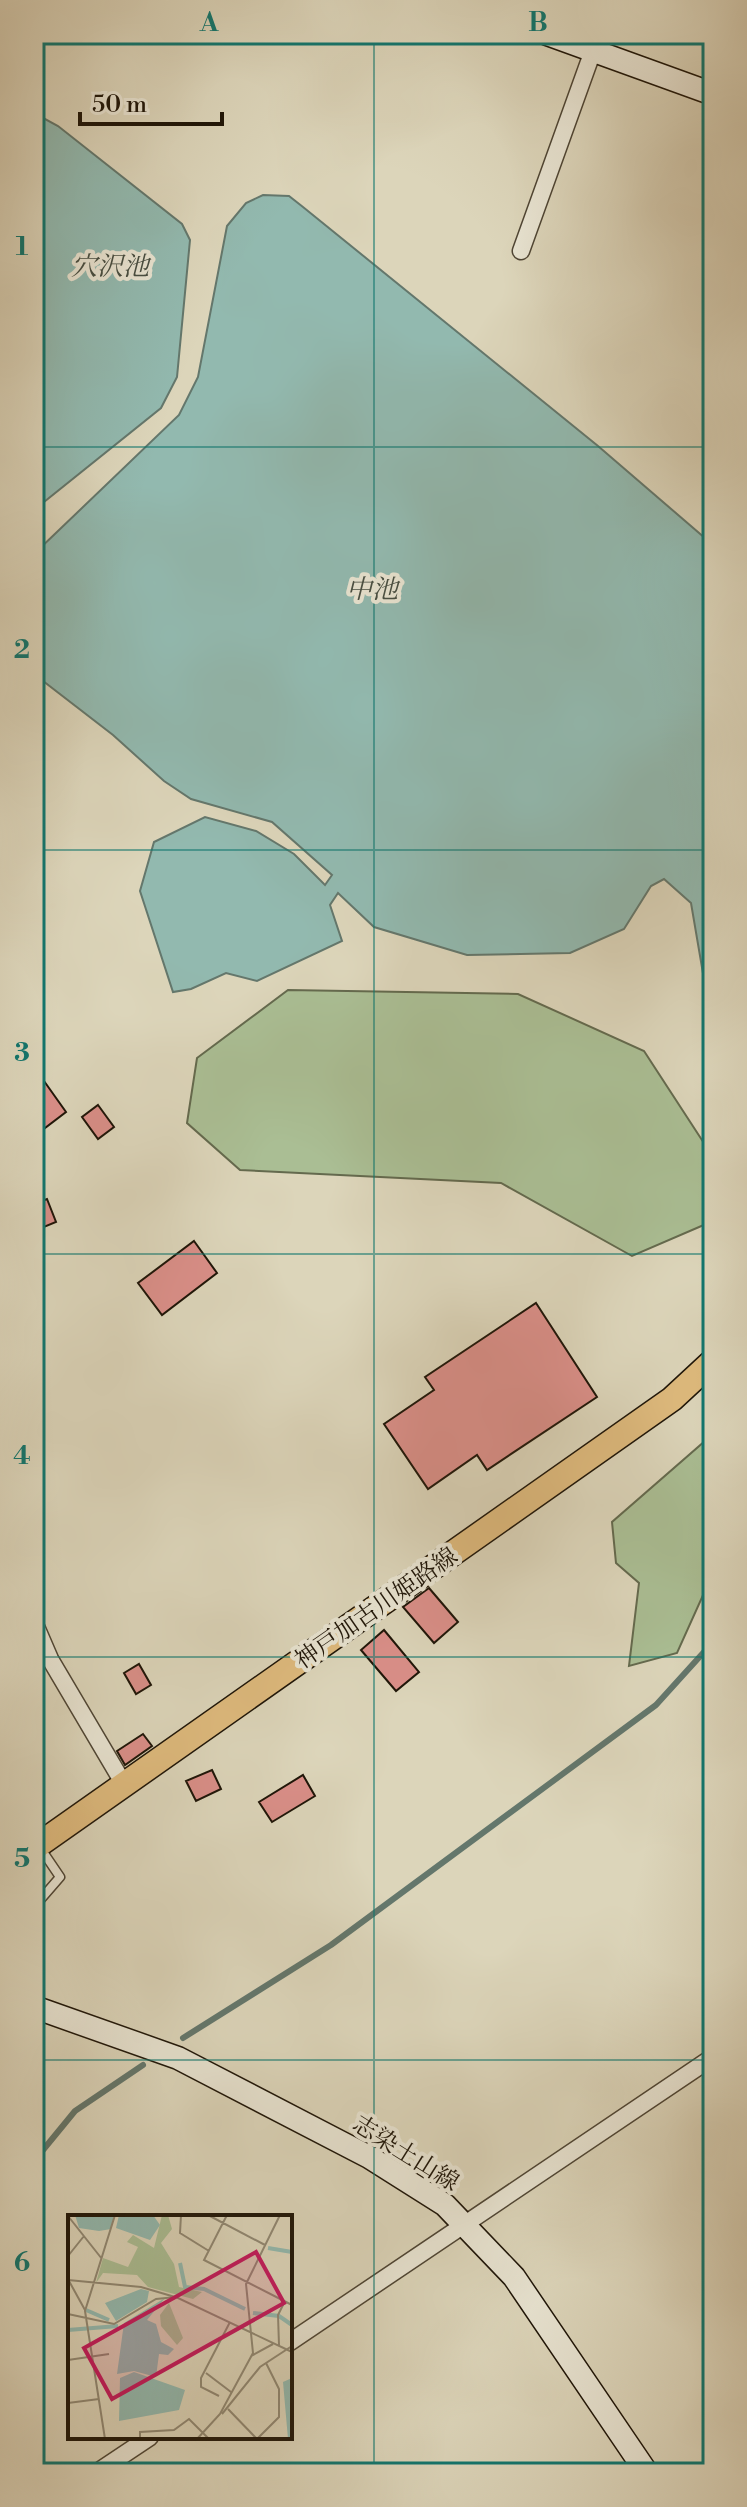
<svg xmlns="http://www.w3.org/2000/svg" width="747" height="2507" font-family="'Libre Bodoni','Noto Serif JP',serif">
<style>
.green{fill:#aabe94;stroke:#646a4e;stroke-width:2}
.water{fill:#92b9af;stroke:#64776c;stroke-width:2}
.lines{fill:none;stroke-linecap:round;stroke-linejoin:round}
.stream{stroke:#64776c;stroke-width:6}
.building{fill:#da8f89;stroke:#1e1508;stroke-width:2}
.lane-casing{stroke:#4e4534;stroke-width:11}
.street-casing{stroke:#4e4534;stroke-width:19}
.secondary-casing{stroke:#1e1508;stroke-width:25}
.primary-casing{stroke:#1e1508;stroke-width:27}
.lane{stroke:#e8e4d2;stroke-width:8}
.street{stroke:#e8e4d2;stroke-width:16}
.secondary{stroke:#e8e4d2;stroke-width:22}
.primary{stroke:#deba7d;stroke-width:24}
.grid{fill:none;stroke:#0f766e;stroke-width:2;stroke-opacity:0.55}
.labels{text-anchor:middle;stroke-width:8;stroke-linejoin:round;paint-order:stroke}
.street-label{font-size:24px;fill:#1e1508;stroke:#e8e4d2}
.water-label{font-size:26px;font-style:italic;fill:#474e42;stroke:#e8e4d2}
.inset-river{fill:none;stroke:#92b9af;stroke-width:4}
.inset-road{fill:none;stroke:#908873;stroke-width:2}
.view{fill:#c2185b;fill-opacity:0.15;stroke:#c2185b;stroke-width:4}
.inset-edge{fill:none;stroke:#1e1508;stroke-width:4}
.neatline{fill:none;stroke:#0f766e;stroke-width:3}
.grid-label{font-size:26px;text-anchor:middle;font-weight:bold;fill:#0f766e}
</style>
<rect width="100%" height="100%" fill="#dcd5ba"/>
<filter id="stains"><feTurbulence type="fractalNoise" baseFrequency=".0025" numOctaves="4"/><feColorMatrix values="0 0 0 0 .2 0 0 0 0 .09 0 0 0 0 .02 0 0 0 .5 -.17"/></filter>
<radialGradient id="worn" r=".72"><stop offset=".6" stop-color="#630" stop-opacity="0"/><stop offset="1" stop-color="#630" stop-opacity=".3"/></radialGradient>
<path class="green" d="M288,990L518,994L644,1051L713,1157V1221L632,1256L501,1183L240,1170L187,1123L197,1058Z
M713,1434V1573L677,1653L629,1666L639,1583L616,1563L612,1522Z"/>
<path class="water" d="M34,113L58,126L182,224L190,240L177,377L161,408L34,510Z
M263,195L289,196L303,207L598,446L713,545V1032L691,903L664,879L651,886L624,929L570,953L467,955L374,927L338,893L330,905L342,941L257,981L226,973L191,989L173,992L140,891L154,842L205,817L256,831L294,854L325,885L332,875L272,822L191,799L164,781L113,735L34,674V554L179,415L198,377L227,226L246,203Z"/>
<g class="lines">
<path class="stream" d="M183,2038L331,1945L656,1705L713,1642
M34,2161L75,2111L143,2065"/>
</g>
<path class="building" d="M44,1081L66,1112L41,1131L34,1122V1089Z
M98,1105L114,1127L98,1139L82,1117Z
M47,1199L56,1222L39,1229L34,1215V1204Z
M194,1241L217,1273L162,1315L138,1283Z
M536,1303L597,1397L487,1470L477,1455L428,1489L384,1424L434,1390L425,1377Z
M429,1588L458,1622L434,1643L403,1607Z
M384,1630L419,1672L396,1691L361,1650Z
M139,1664L151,1685L136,1694L124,1673Z
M143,1734L152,1746L125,1765L117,1751Z
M212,1770L221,1789L196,1801L186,1781Z
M303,1775L315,1796L272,1822L259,1802Z"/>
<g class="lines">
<defs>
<path id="lane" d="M34,1907L60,1877L39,1846"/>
<path id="street" d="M521,251L599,34
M34,1622L50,1659L125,1786
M290,2342L713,2057
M96,2473L150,2437"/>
<path id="secondary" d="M547,34L713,94
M34,2007L178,2058L369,2157L445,2205L514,2277L647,2473"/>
<path id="primary" d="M34,1848L672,1399L713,1361"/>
</defs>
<use href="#lane" class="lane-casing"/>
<use href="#street" class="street-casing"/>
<use href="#secondary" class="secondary-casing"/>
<use href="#primary" class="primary-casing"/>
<use href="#lane" class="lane"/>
<use href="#street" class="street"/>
<use href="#secondary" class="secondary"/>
<use href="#primary" class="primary"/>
</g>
<path class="grid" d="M374,34V2473M34,447H713M34,850H713M34,1254H713M34,1657H713M34,2060H713"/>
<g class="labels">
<g class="street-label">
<text transform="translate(376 1608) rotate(-35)" y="8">神戸加古川姫路線</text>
<text transform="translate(406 2153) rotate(32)" y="8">志染土山線</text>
</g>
<g class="water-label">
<text x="110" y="275">穴沢池</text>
<text x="372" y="598">中池</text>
</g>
</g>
<g transform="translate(68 2215)">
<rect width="224" height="224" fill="#dcd5ba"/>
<path d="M94,0H100L104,14L93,28L106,49L111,72L134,77L125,84L80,72L69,60L35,58L28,68L35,43L60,52L70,32L59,27L65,20L86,33ZM101,88L115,123L109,130L93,111L92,100Z" fill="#aabe94"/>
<path d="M7,0H46L43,14L31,16L11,13ZM51,0H85L92,10L82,25L48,13ZM73,74L81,76L79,87L48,106L37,88ZM97,83L79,105L88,109L93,127L106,134L100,140L91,139L88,162L66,156L49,159L56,108ZM66,157L117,175L111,195L51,206L52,163ZM224,163V224H220L215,167Z" fill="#92b9af"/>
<path class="inset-river" d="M200,33L224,37M112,48L117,72L136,74L177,94M18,95L41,105M185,98L211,101L224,110M0,115L50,111"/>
<path class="inset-road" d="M113,0L112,18L141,36M140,0L197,30M159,0L136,45L224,90M0,1L34,44M0,41L16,21M0,65L73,72L107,82M1,66L17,95M0,99L46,109L88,84L108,82L224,137M211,130L210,100L217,86M183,141L205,129M0,145L41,139M138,158L163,177M151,181L133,172V163L162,107M0,188L31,184M160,194L189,224M154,199L192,152L224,131M37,224L17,96L47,0M72,224V217L106,215L121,204L141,224M129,224L152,199L185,138L178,69L212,0M189,224L211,202V174L198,148"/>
<path class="view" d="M188,37L216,88L44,184L16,133Z"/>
<rect width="224" height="224" class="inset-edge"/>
</g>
<rect width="747" height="2507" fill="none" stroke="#dcd5ba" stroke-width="88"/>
<path d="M80 112v12h142v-12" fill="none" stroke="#1e1508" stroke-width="4"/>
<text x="92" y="112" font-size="24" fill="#1e1508" stroke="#e8e4d2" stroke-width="6" paint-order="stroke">50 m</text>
<rect x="44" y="44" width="659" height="2419" class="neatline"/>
<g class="grid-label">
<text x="209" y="31">A</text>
<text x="538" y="31">B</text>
<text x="22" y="255">1</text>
<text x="22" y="658">2</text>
<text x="22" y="1061">3</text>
<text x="22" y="1464">4</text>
<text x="22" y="1867">5</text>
<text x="22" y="2271">6</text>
</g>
<rect width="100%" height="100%" filter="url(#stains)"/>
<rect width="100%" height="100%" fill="url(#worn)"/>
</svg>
